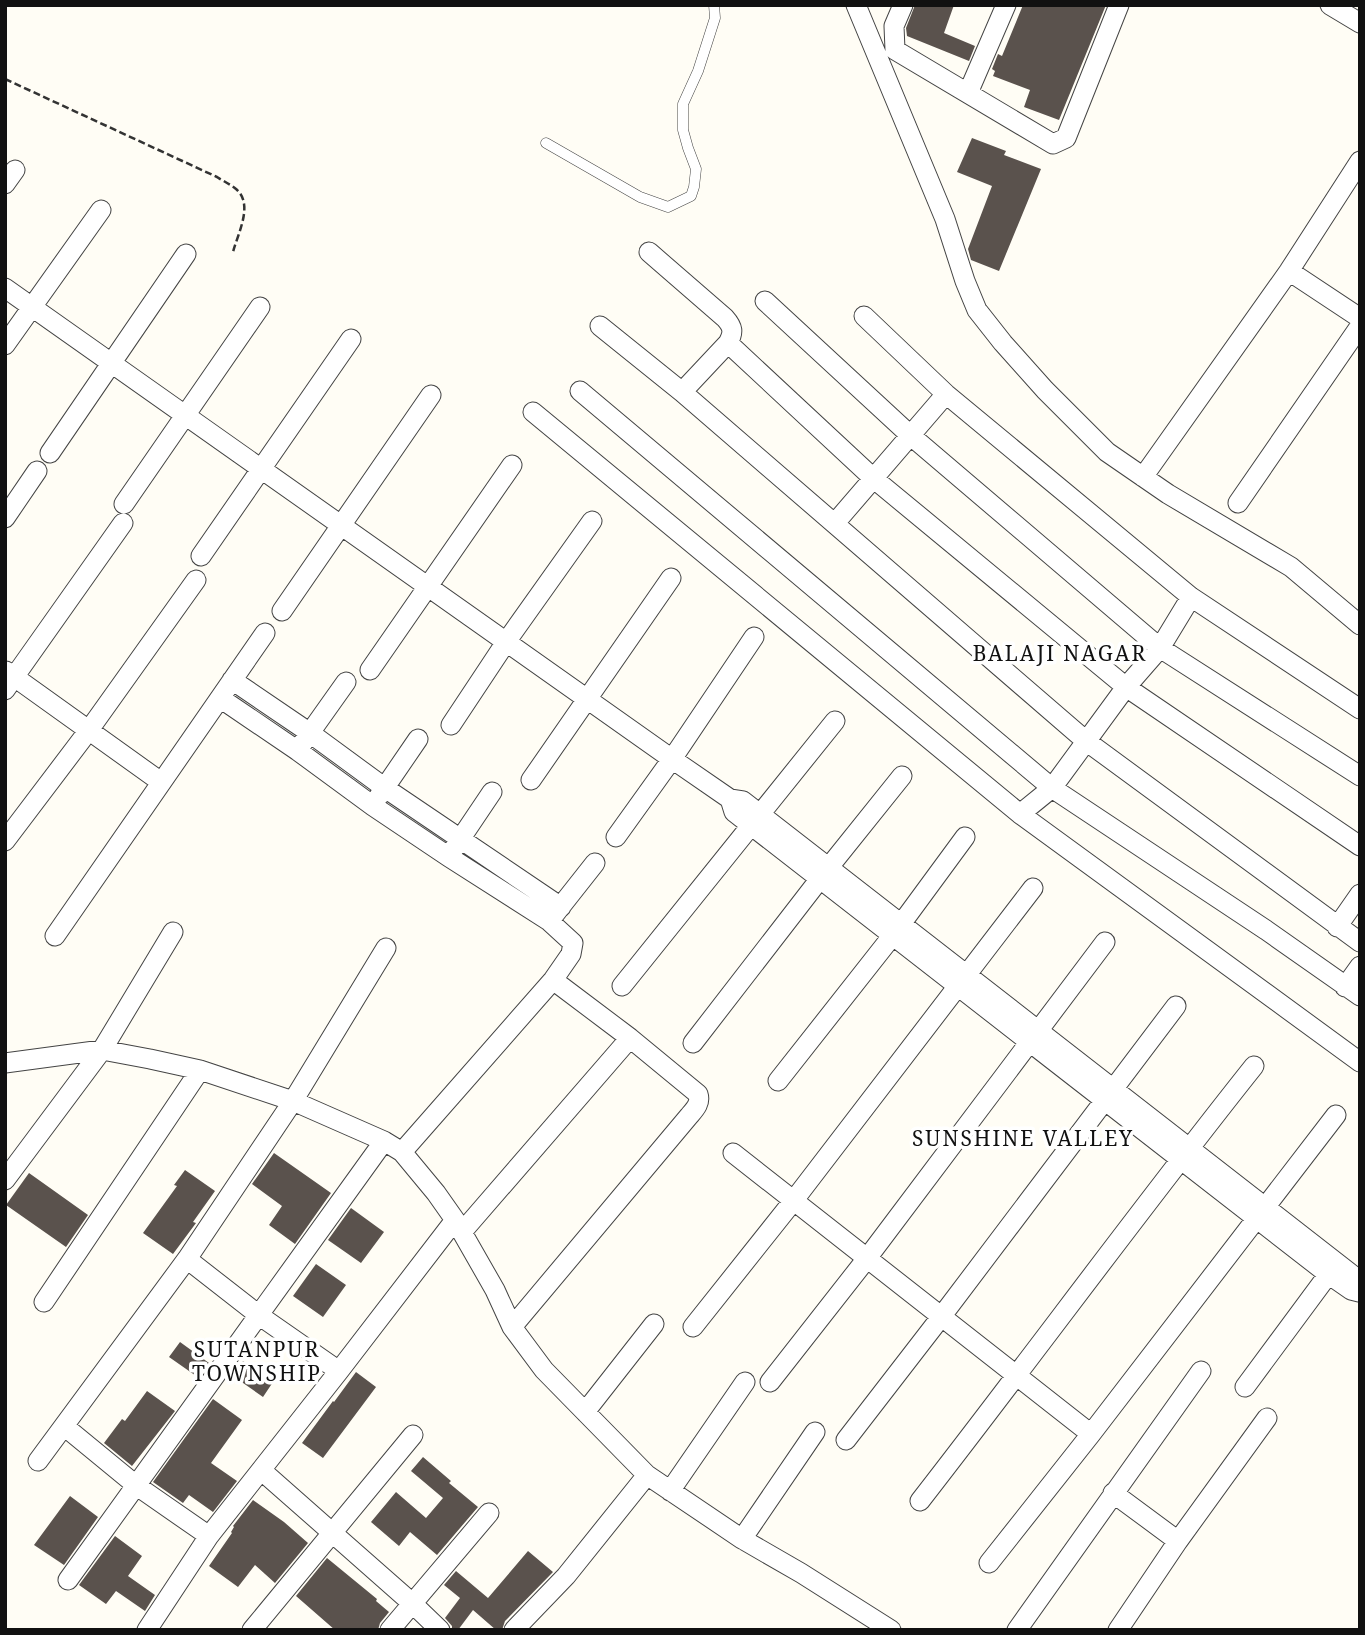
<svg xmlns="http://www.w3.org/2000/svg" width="1365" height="1635" font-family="'Noto Serif',serif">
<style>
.building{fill:#5a524d}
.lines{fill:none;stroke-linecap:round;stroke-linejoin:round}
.service-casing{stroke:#444;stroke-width:11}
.minor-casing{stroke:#444;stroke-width:21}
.path{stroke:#333;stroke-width:2.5;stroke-dasharray:7 3.5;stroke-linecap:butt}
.service{stroke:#fff;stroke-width:10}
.minor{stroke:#fff;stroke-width:19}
.labels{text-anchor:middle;stroke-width:7;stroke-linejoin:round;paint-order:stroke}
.neighbourhood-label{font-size:21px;letter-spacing:2px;fill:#111;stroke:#fff}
</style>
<rect width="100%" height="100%" fill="#fffdf5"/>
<path class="building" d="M915,5H954L944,33L975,46L969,61L907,36L906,28Z
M1023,5H1106L1059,120L1024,107L1030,90L993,76L995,71L992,69L998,54L1002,56Z
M972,138L1006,151L1004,155L1041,169L999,271L971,260L968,249L992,186L957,172Z
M274,1153L331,1193L295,1244L269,1225L282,1206L252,1184Z
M185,1170L215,1191L193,1222L196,1223L173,1254L143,1233L177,1186L174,1185Z
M29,1173L88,1215L66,1247L6,1205Z
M351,1208L384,1232L361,1263L328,1240Z
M316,1264L346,1285L323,1317L293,1296Z
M180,1342L209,1363L199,1378L169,1357Z
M243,1361L273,1382L263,1397L233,1376Z
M356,1372L376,1387L323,1458L302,1443L333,1401L334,1402Z
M147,1391L175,1411L132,1466L104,1443L122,1419L125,1421Z
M213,1399L242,1420L211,1463L237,1481L213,1512L189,1495L183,1503L153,1482Z
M423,1457L451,1481L449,1483L478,1507L437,1555L410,1532L399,1546L371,1522L396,1492L426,1518L443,1498L411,1471Z
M70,1496L98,1517L64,1565L34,1545Z
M253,1500L284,1522L308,1543L275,1583L255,1565L238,1587L209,1566L232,1533L231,1532L234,1527L233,1526Z
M115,1536L142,1556L128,1576L155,1595L145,1611L116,1591L106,1604L79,1585Z
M528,1551L553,1572L505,1621L502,1630H496L473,1610L458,1630H452V1626L445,1618L460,1598L444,1585L456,1571L488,1598Z
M327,1558L377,1599L376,1601L389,1612L380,1623L378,1630H335L296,1596Z"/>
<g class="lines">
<defs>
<path id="service" d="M546,143L640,197L668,207L691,196L694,187L696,169L688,148L683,130V104L698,71L715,18L714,5"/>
<path id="minor" d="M856,5L945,219L965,281L977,310L1003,343L1045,390L1107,452L1168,494L1291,567L1360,625
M903,5L894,26L895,50L1053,144L1066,138L1119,5
M1330,5L1360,23
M968,93L1006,5
M5,184L15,170
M649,252L725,318C733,327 734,332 728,343L682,392
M1289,271L1360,318
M5,288L672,759L730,799L743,801L1355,1277L1360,1284
M765,301L910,435L1160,648L1360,776
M864,316L946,394L1191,597L1360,709
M600,326L682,392L1086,741L1360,942
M728,343L873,478L1126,687L1360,846
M5,345L101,210
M580,391L1052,788L1266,930L1360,996
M533,412L1020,814L1360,1062
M50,453L186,254
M1143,477L1289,271L1360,161
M1238,503L1360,326
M124,504L260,307
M5,518L37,471
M835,523L946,394
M201,556L351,339
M282,611L431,395
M370,670L512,465
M6,671L161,782
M232,680L310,733L385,788L561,907
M5,690L123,523
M220,698L298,751L373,806L449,857L549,921L573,943L571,954L553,980L402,1152
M451,725L506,642L592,521
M302,744L346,682
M531,780L671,578
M379,796L418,739
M730,799L734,812L1328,1274L1351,1290L1359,1292
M1020,814L1052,788L1126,687L1160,648L1191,597
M616,837L672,759L754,637
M5,841L89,730L196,580
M453,850L492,792
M554,915L595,863
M1337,927L1360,894
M55,936L265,633
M622,986L835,721
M1345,987L1360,966
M693,1043L829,867L902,776
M5,1063L102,1050L150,1059L200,1070L293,1101L384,1141L402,1152L436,1193L455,1220L495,1290L512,1327L544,1370L647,1475L742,1539L801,1573L891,1630
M778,1081L893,935L965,837
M733,1153L1091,1434
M5,1180L102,1050L173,932
M462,1232L630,1038
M187,1259L260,1316L339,1371
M44,1302L200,1070
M512,1327L689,1116C695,1109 701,1103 698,1094L630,1038L553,980
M693,1327L794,1200L1033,888
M770,1382L868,1257L1105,942
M1245,1387L1336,1264
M585,1412L654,1324
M64,1426L137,1486L209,1536
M846,1440L941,1317L1176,1006
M38,1461L187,1259L293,1101L386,948
M261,1470L413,1604L440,1630
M670,1491L745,1382
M1113,1493L1178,1541
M920,1501C1032,1357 1140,1209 1254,1066
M742,1539L815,1432
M989,1563L1091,1434L1336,1115
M68,1580L384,1141
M147,1630L209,1536L339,1371L455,1220
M252,1630L413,1435
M390,1630L489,1513
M514,1630L566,1576L647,1475
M1017,1630L1201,1371
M1118,1630L1178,1541L1267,1418"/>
</defs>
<use href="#service" class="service-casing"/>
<use href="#minor" class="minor-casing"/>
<path class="path" d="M5,79L217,177C223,181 230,184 236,189C254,204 238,233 233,252"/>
<use href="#service" class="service"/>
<use href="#minor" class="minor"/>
</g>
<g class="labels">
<g class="neighbourhood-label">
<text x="1060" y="661">BALAJI NAGAR</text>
<text x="1023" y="1146">SUNSHINE VALLEY</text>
<text x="257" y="1357">SUTANPUR<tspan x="257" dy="24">TOWNSHIP</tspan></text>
</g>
</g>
<rect width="1365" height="1635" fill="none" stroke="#111111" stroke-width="14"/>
</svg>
